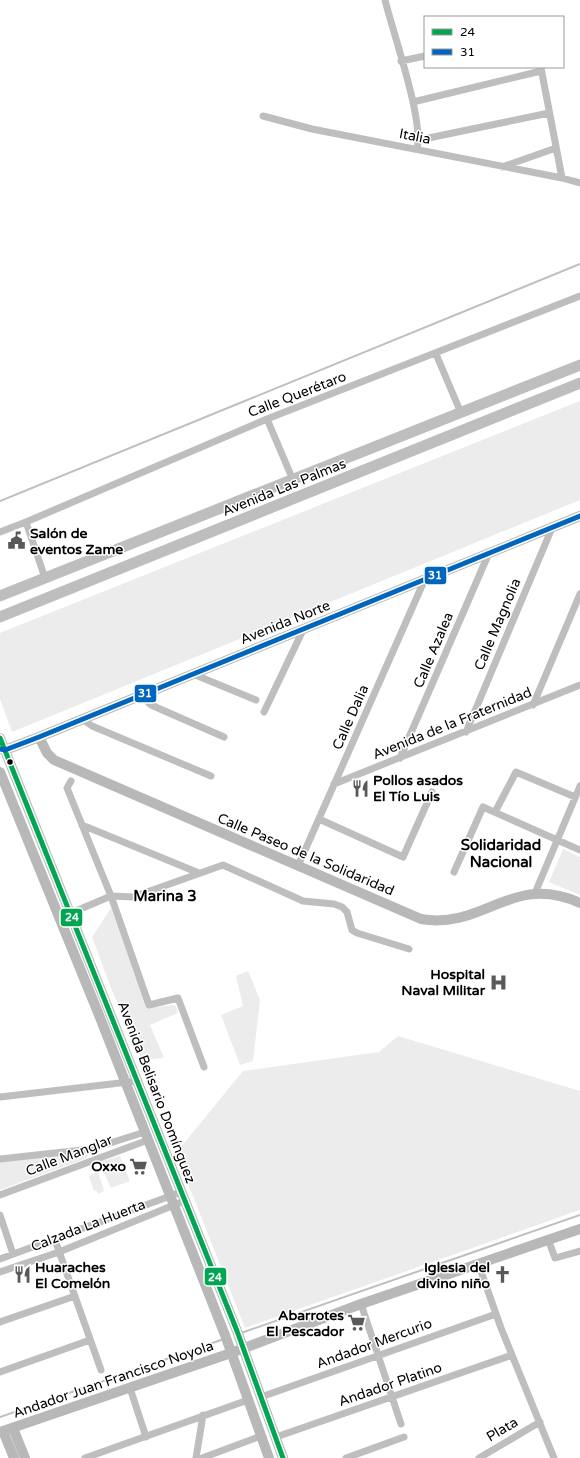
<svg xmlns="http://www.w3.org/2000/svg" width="580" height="1458" font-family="'Varela Round',sans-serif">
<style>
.green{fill:#ececec}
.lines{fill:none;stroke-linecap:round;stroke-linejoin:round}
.stream{stroke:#bfbfbf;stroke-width:2}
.street{stroke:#bebebe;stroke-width:7}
.secondary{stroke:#b8b8b8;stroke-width:10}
.primary{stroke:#bebebe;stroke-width:11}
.bus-1-casing{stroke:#fff;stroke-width:8}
.bus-2-casing{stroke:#fff;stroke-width:8}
.bus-1{stroke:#00a651;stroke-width:5}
.bus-2{stroke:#0065bd;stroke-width:5}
.bus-dot{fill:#000;stroke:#fff;stroke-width:1.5}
.labels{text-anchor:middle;stroke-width:3;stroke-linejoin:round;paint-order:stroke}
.street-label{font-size:14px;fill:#000;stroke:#fff}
.poi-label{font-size:14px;font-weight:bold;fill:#000;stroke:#fff;text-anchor:end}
.neighbourhood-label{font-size:15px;font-weight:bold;fill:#000;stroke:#fff}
.line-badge{stroke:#fff;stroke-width:1.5}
.badge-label{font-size:11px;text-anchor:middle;font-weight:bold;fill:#fff}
</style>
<rect width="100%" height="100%" fill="#fff"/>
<path class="green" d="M580,401V500L12,732L0,699V633Z
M563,849L580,857V895L549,882Z
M111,908L147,1008L175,1005L178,1013L150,1025L164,1058L142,1060L111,988L92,937Z
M248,971L260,1000L253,1061L240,1065L221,1015L243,1006L236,976Z
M398,1036L580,1091V1210L245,1328L176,1153L243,1071L379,1052Z
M84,1152L88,1155L87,1158L0,1190V1162Z
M120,1156L130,1181L111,1188L99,1162Z
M98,1172L104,1191L98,1194L96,1190L94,1191L89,1176Z"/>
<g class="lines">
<path class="stream" d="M0,501L580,264
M241,1333L580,1215
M0,1417L224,1339"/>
<path class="street" d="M385,0C393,33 424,120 417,149
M401,61L425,56
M541,68L562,178
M413,102L541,71
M263,116L312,129L562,178L580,183
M419,140L549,113
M502,167L556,148
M436,354L461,413
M267,419L293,480
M0,532L26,522
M45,578L26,522L267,419L580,296
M193,674L256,700
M140,695L151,705L224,737
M533,705L580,594
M264,712L303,630
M82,719L92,726L211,776
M466,732L552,528
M400,758L489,553
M71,781L67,788L111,896L149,1005L178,998L204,1067
M334,784L580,685
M495,812L516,772L575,797
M319,819L403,857L432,792
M82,825L199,873
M298,866L425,579
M454,872L483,807L580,850
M535,893L580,786
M71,913L111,896L133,897L223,865L303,901L334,904L342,907L347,912L352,930L357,933L409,949
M0,1097L137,1081
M0,1159L91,1149L145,1132
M0,1195L148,1140
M0,1215L13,1254
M548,1239L555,1258L580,1251
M55,1240L101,1370
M0,1259L181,1192
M478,1263L501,1328L554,1458
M0,1272L59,1252L184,1201
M361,1304L401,1424
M0,1322L75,1296
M0,1372L90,1340
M130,1388L146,1437
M261,1397L496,1314
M276,1437L512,1355
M85,1458L248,1400
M196,1458L203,1415
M202,1458L261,1436
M346,1458L404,1437
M479,1458L540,1422"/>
<path class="secondary" d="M39,737L47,753L54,760L421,919C484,930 512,872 580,903
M0,738L237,1331L283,1458
M0,749L5,750L39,737L580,516
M0,772L99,1015L225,1335L269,1458
M13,1428L25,1458
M3,1431L14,1458
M0,1432L231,1353L361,1304L580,1229"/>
<path class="primary" d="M0,596L580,365
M0,617L580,383"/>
<defs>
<path id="bus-1" d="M0,738L237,1331L283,1458"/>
<path id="bus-2" d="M0,749L5,750L39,737L580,516"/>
</defs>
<use href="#bus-1" class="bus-1-casing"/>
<use href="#bus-2" class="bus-2-casing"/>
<use href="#bus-1" class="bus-1"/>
<use href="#bus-2" class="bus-2"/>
</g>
<defs>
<symbol id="civic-bare" viewBox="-9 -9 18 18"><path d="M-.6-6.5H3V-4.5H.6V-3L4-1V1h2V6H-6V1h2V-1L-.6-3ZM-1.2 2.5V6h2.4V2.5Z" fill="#595959" stroke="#fff" stroke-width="2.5" paint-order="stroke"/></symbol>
<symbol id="restaurant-bare" viewBox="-9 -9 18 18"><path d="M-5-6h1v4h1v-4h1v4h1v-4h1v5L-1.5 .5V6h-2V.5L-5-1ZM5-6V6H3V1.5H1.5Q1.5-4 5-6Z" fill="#595959" stroke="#fff" stroke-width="2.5" paint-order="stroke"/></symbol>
<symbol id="hospital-bare" viewBox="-9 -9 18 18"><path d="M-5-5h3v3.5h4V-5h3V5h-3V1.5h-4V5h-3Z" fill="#595959" stroke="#fff" stroke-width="2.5" paint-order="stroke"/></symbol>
<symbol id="supermarket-bare" viewBox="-9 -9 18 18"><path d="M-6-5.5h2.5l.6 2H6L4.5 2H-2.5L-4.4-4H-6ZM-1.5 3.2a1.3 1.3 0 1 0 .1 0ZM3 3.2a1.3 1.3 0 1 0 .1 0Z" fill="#595959" stroke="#fff" stroke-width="2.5" paint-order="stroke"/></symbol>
<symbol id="church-bare" viewBox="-9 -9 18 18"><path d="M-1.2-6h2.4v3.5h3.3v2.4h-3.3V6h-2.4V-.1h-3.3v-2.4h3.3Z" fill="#595959" stroke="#fff" stroke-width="2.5" paint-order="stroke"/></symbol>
</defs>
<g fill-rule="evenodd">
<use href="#civic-bare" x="4" y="528" width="25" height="25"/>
<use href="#restaurant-bare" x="348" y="776" width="25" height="25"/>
<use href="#hospital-bare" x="486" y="970" width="25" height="25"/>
<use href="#supermarket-bare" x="126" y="1154" width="25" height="25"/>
<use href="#restaurant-bare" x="10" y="1262" width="25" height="25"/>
<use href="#church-bare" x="490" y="1262" width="25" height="25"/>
<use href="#supermarket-bare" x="344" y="1310" width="25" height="25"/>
</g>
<circle class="bus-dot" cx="10" cy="762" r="3.5"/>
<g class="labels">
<g class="street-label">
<text transform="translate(415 136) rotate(11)" y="5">Italia</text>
<text transform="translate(297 394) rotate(-21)" y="5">Calle Querétaro</text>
<text transform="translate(284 487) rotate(-22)" y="5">Avenida Las Palmas</text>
<text transform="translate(285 622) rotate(-22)" y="5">Avenida Norte</text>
<text transform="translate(497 624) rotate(-67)" y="5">Calle Magnolia</text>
<text transform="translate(433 650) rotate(-67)" y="5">Calle Azalea</text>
<text transform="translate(350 717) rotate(-66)" y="5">Calle Dalia</text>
<text transform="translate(452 723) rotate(-22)" y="5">Avenida de la Fraternidad</text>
<text transform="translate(306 854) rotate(23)" y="5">Calle Paseo de la Solidaridad</text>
<text transform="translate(157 1092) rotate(69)" y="5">Avenida Belisario Domínguez</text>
<text transform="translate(69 1155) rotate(-21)" y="5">Calle Manglar</text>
<text transform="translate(88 1225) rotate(-21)" y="5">Calzada La Huerta</text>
<text transform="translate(374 1343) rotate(-20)" y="5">Andador Mercurio</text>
<text transform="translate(113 1379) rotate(-19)" y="5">Andador Juan Francisco Noyola</text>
<text transform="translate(390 1384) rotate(-19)" y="5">Andador Platino</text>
<text transform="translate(502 1429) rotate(-31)" y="5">Plata</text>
</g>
<g class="poi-label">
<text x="30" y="538" text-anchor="start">Salón de<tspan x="30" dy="16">eventos Zame</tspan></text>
<text x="373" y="785" text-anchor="start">Pollos asados<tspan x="373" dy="16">El Tío Luis</tspan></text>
<text x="485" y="979">Hospital<tspan x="485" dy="16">Naval Militar</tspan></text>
<text x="126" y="1171">Oxxo</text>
<text x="35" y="1272" text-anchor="start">Huaraches<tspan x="35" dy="16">El Comelón</tspan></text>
<text x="490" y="1272">Iglesia del<tspan x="490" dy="16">divino niño</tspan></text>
<text x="344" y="1320">Abarrotes<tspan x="344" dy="16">El Pescador</tspan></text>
</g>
<g class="neighbourhood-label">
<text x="501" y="850">Solidaridad<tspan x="501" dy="17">Nacional</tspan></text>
<text x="165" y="901">Marina 3</text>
</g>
</g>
<g class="line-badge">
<rect x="424" y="566" width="23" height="19" rx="4" fill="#0065bd"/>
<rect x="134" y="684" width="23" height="19" rx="4" fill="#0065bd"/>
<rect x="60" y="908" width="23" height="19" rx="4" fill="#00a651"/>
<rect x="204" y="1267" width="23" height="19" rx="4" fill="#00a651"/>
</g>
<g class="badge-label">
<text x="435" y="579">31</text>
<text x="145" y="697">31</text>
<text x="72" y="921">24</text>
<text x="215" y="1281">24</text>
</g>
<rect x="424" y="16" width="140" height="52" fill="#ffffff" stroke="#999999"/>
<rect x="432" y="29" width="20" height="6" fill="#00a651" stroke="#999999"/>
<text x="460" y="36" font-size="12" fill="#000000">24</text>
<rect x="432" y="49" width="20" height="6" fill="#0065bd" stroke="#999999"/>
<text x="460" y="56" font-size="12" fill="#000000">31</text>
</svg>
